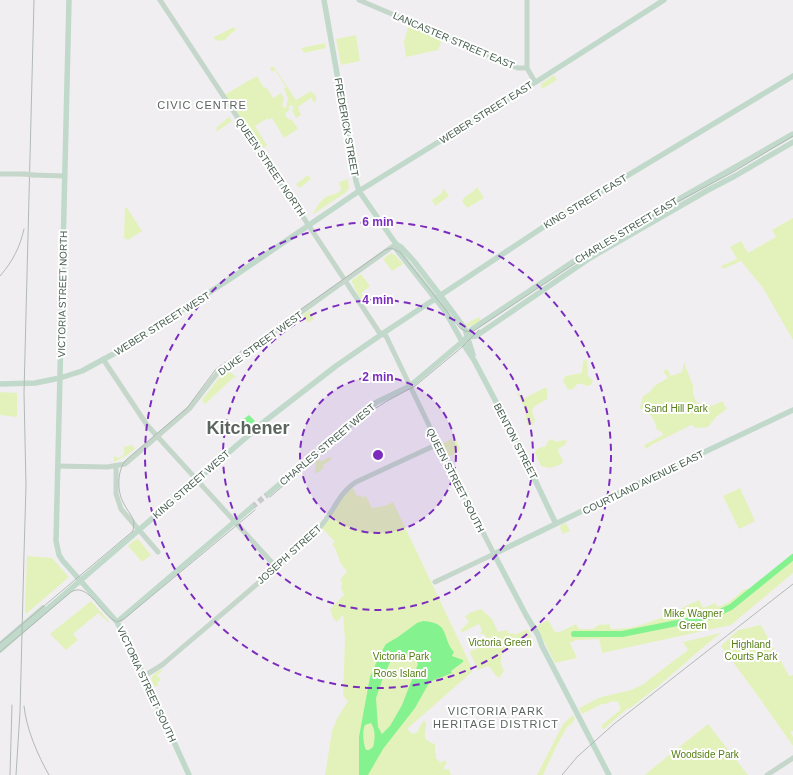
<svg xmlns="http://www.w3.org/2000/svg" width="793" height="775" font-family="Arial,sans-serif">
<style>
.green{fill:#e3f2ba}
.water{fill:#84f28e;fill-rule:evenodd}
.lines{fill:none;stroke-linecap:round;stroke-linejoin:round}
.river{stroke:#84f28e;stroke-width:6}
.secondary-tunnel{stroke:#c6cac8;stroke-width:5.5;stroke-dasharray:5.5 3;stroke-linecap:butt}
.tertiary{stroke:#c4d7ca;stroke-width:5}
.secondary{stroke:#c0d9ca;stroke-width:5.5}
.tram{stroke:#b0bab5;stroke-width:1}
.rail{stroke:#b0bab5;stroke-width:1}
.tertiary-bridge{stroke:#c4d7ca;stroke-width:5}
.ring{fill:none;stroke:#7b2cbf;stroke-width:2;stroke-dasharray:7 5}
.labels{text-anchor:middle;stroke-width:4;stroke-linejoin:round;paint-order:stroke}
.street-label{font-size:10px;fill:#455d4e;stroke:#fff}
.park-label{font-size:10px;fill:#547e11;stroke:#fff}
.neighbourhood-label{font-size:11px;letter-spacing:1px;fill:#5b645f;stroke:#fff}
.town-label{font-size:18px;font-weight:bold;fill:#5b645f;stroke:#fff}
.centre{fill:#7b2cbf;stroke:#fff;stroke-width:2}
.ring-label{font-size:12px;text-anchor:middle;font-weight:bold;fill:#7b2cbf;stroke:#fff;stroke-width:4;stroke-linejoin:round;paint-order:stroke}
</style>
<rect width="100%" height="100%" fill="#f1eef1"/>
<path class="green" d="M409,25L442,40L438,50L406,57L404,41Z
M234,27L235,29V31C226,35 228,45 214,39V37Z
M356,35L360,61L341,65L336,39Z
M325,43L326,48L304,53L301,48Z
M275,66L274,67L296,100L311,91L316,96V101L314,103L311,98L298,107L301,115L296,118L292,110L294,108L292,105L288,107L290,109L285,114L287,118L293,121L298,129L284,138L272,118L269,120L268,118L255,126L267,145L264,148L262,147L251,130L249,131L226,96V94L257,76L264,88L266,87L273,98L281,93L284,99L282,107L286,108L288,98L284,89L286,87L275,70L272,72L270,68Z
M554,75L557,80L542,89L541,84Z
M229,117L232,121L216,132L217,127Z
M308,175L311,179L300,188L296,184Z
M348,179L349,188L345,193L312,215C316,209 320,200 326,197C332,194 337,195 341,190L339,182Z
M477,187L484,198L467,208L462,201C465,195 473,193 477,187Z
M444,189L449,196L435,206L432,200L443,192L442,190Z
M125,208H127L142,231L128,240L124,238Z
M793,218V340L763,288L741,261L723,269L721,266L737,259L730,247L741,241L748,253L776,237L772,230Z
M391,253L395,255L403,264L392,271L383,259Z
M361,274L370,286L361,293L369,305L366,307L358,295L352,282V280Z
M309,310L314,319L308,323L303,315Z
M479,317L481,321C475,324 470,329 464,325Z
M587,360L588,376L593,381L591,385L587,386L582,384H577L573,389L568,390L563,381L565,376L582,373L583,361Z
M684,363L686,364L685,366L693,385V394L697,403L709,404L712,406L722,401L727,409L717,416L708,427L697,428L694,427L693,425H691L653,444L646,449L644,445L663,435L662,432L657,430C654,417 651,414 640,408L643,396L650,392L654,386L668,378L663,371L667,369L671,376L682,372Z
M227,370L233,374L237,378L234,377L205,404L202,400L218,379Z
M544,388H547C546,392 548,395 547,399L535,406L532,410L535,420L533,425H527C526,413 524,404 517,394L519,393L523,399Z
M0,392L17,393V417L0,415Z
M455,438L460,448L459,451L450,456L448,455L443,446L444,443L451,439L453,442L455,441Z
M552,439L556,442L564,440L567,441L565,445L558,449L559,454L563,460L562,464L550,468L541,466L535,453L537,449L546,446L548,441Z
M132,445L135,449L127,455L114,462V456L118,458C124,455 125,454 124,447Z
M330,457L332,459L323,465L324,467L319,472L315,473L316,461L318,460L322,461Z
M352,487L357,496L360,495L362,498L366,496L372,508L385,506L393,502L472,668V672L408,728V730L413,734L417,732L423,721L426,722C427,733 419,739 435,744V752L436,754V758L441,763L444,760L447,763L443,768L445,770L449,769L451,775H325L332,731L338,717L348,701L343,696L345,639L343,615L337,622L333,618L330,609L344,595L341,588L342,582L340,580L347,571L341,564L335,548L332,544L335,542L322,528L332,517L331,514L343,494Z
M740,488L755,521L739,529L723,496Z
M566,523L570,531L563,534L560,528L561,525Z
M138,539L151,555L142,562L128,546L133,541Z
M793,554V573L731,625L602,653L599,639L576,640L570,643L577,658L555,663L536,626L548,620L555,632H560L576,624L579,629H592L601,624L604,625L609,624L611,629C643,630 670,613 699,600L703,608L715,603L718,607L729,602L745,589H750Z
M27,556L52,558L69,577L26,614L25,611Z
M91,601L109,621L108,622L98,613L73,634L78,640L66,650L50,634Z
M481,609L492,619L498,632L507,630L508,633L517,634L528,629L532,640L508,649L501,655V665L504,671L499,678C494,675 492,668 488,666L478,670L470,653L471,651L481,647L487,639L484,634H480L482,630L479,624L463,632L460,631L469,622L465,617L469,613Z
M761,625L777,655L774,656L772,660L775,663L781,661L789,676L793,675V731L790,732L793,737V746L758,696L721,646L738,630Z
M721,633L707,644L656,688L629,709L628,708L604,729L602,728V725L620,710V706L618,702L612,701L606,704H602L582,714L579,708L601,697L631,690L642,685L688,650L683,642Z
M161,669L162,671L157,675L161,680L157,683L159,685L155,687L151,679L153,675Z
M573,715L575,719L573,720L574,722L567,727L556,747L543,775H537L563,724Z
M708,724L748,775H645L653,768Z"/>
<path class="water" d="M249,415L255,421L241,432L236,425Z
M423,621C451,623 441,637 454,652L452,656L463,660V662L451,671L452,673L434,680L429,683L415,708L383,749L368,775H359V737L370,677L380,654L386,644L398,637L417,623ZM399,655L415,659L418,664L402,705L390,726L382,734L378,727L376,698L383,678L391,660ZM371,723C376,730 375,740 373,747L369,750H366C363,743 362,732 365,725Z"/>
<g class="lines">
<path class="river" d="M574,634H622L712,616L731,607L793,557"/>
<path class="secondary-tunnel" d="M252,507L268,494"/>
<path class="tertiary" d="M160,0L379,332L386,336L438,444L494,554L435,582
M359,0L518,68H527
M527,0V68L535,82
M0,174H24
M33,175L65,176
M103,359L147,425L276,567
M58,466L107,467L125,464L190,408L219,371L396,244
M116,467V494L121,509L158,552
M144,676L162,665C214,620 268,577 318,529C333,515 337,494 356,482L438,444
M767,775L793,758"/>
<path class="secondary" d="M69,0L56,541L59,555L63,561L117,622L144,676L189,775
M324,0L349,142L356,181L359,191L396,244L397,250L445,311L464,345L474,360L515,438L556,524
M396,244L401,247L413,260L440,295L465,329L473,355
M467,337L476,336L590,258L708,190L735,176L793,142
M0,384L35,383L60,378L82,371L117,352L230,279L359,191L539,80L664,0
M268,494L368,409L377,402L410,386L462,342L467,337L471,330L580,257L623,231L793,134
M117,622L252,507
M0,645L43,608
M0,650L265,421L336,366L382,334L557,218L793,76
M609,775L542,646L538,635L526,615L494,554L656,475L793,410"/>
<path class="tram" d="M270,497L365,415L387,401L415,386L461,348L479,330
M0,643L133,531L134,521C131,514 126,509 123,502C117,491 117,470 126,460L187,408L216,369L385,250L391,248L400,252L460,328L465,331L472,332L592,252L666,208L733,172L793,136
M0,652L71,592C87,582 100,611 112,619L117,622L124,619L255,510"/>
<path class="rail" d="M0,276C13,261 20,247 24,229
M24,706C26,728 38,756 49,775
M10,775L12,705
M16,775L20,712L24,554L26,486L24,393L34,0
M562,775L577,757L614,724L793,584"/>
<path class="tertiary-bridge" d="M24,174L33,175"/>
</g>
<circle cx="378" cy="455" r="78" fill="#7b2cbf" fill-opacity=".12"/>
<g class="ring">
<circle cx="378" cy="455" r="78"/>
<circle cx="378" cy="455" r="155"/>
<circle cx="378" cy="455" r="233"/>
</g>
<g class="labels">
<g class="street-label">
<text transform="translate(454 40) rotate(23)" y="4">LANCASTER STREET EAST</text>
<text transform="translate(486 112) rotate(-32)" y="4">WEBER STREET EAST</text>
<text transform="translate(347 127) rotate(80)" y="4">FREDERICK STREET</text>
<text transform="translate(271 167) rotate(56)" y="4">QUEEN STREET NORTH</text>
<text transform="translate(585 201) rotate(-31)" y="4">KING STREET EAST</text>
<text transform="translate(626 230) rotate(-31)" y="4">CHARLES STREET EAST</text>
<text transform="translate(62 294) rotate(-89)" y="4">VICTORIA STREET NORTH</text>
<text transform="translate(162 323) rotate(-32)" y="4">WEBER STREET WEST</text>
<text transform="translate(260 343) rotate(-36)" y="4">DUKE STREET WEST</text>
<text transform="translate(516 441) rotate(63)" y="4">BENTON STREET</text>
<text transform="translate(327 444) rotate(-40)" y="4">CHARLES STREET WEST</text>
<text transform="translate(456 480) rotate(63)" y="4">QUEEN STREET SOUTH</text>
<text transform="translate(643 482) rotate(-26)" y="4">COURTLAND AVENUE EAST</text>
<text transform="translate(191 484) rotate(-41)" y="4">KING STREET WEST</text>
<text transform="translate(289 554) rotate(-42)" y="4">JOSEPH STREET</text>
<text transform="translate(147 684) rotate(65)" y="4">VICTORIA STREET SOUTH</text>
</g>
<g class="park-label">
<text x="676" y="412">Sand Hill Park</text>
<text x="693" y="617">Mike Wagner<tspan x="693" dy="12">Green</tspan></text>
<text x="500" y="646">Victoria Green</text>
<text x="751" y="648">Highland<tspan x="751" dy="12">Courts Park</tspan></text>
<text x="401" y="660">Victoria Park</text>
<text x="400" y="677">Roos Island</text>
<text x="705" y="758">Woodside Park</text>
</g>
<g class="neighbourhood-label">
<text x="202" y="109">CIVIC CENTRE</text>
<text x="496" y="715">VICTORIA PARK<tspan x="496" dy="13">HERITAGE DISTRICT</tspan></text>
</g>
<g class="town-label">
<text x="248" y="434">Kitchener</text>
</g>
</g>
<circle cx="378" cy="455" r="6" class="centre"/>
<g class="ring-label">
<text x="378" y="226">6 min</text>
<text x="378" y="304">4 min</text>
<text x="378" y="381">2 min</text>
</g>
</svg>
